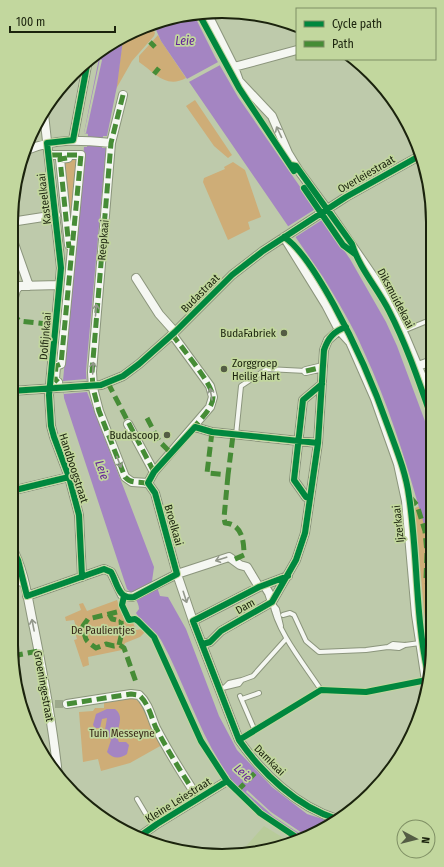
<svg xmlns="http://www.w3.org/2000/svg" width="444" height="867" font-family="'Fira Sans Condensed',sans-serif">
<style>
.built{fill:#b8cb9a}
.green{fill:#cead77}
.water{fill:#a485c2}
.pier{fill:#becaab}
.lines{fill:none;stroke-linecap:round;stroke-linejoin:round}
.street-tunnel{stroke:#9da98b;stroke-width:8;stroke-dasharray:8 4;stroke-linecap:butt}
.lane-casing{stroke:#8b957c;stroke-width:6}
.street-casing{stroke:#8b957c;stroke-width:10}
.lane{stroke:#f5f7f2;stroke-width:4}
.street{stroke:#f5f7f2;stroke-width:8}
.quiet{stroke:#468c36;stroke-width:5;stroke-dasharray:10 5;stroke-linecap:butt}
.cycleway-casing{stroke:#c2d79e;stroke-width:8}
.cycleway{stroke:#00873e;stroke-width:6}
.oneway{stroke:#93988b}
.poi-dot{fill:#545d44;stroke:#c2d79e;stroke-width:1.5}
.labels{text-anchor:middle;stroke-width:3.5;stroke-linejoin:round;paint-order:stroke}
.street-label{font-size:11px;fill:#1b230d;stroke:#c2d79e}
.poi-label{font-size:11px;fill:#1b230d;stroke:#c2d79e;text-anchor:end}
.park-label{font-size:11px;fill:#372717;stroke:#c2d79e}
.water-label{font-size:12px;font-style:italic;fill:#632099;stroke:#c2d79e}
.rim{fill:none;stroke:#1b230d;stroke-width:2}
</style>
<rect width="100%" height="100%" fill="#becaab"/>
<path class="built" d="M264,826L290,842L249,854H239Z"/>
<path class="green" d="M151,24L155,33L154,36L132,61L116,89L123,40Z
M158,35L161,41L186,78C166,89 155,73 139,62V56Z
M195,100L232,155L228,158L214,146L186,106Z
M79,158L71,248L61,159Z
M233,162L245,170L261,217L248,222L250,229L228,240L203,182L204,178L225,169L224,167Z
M420,506L432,553L431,663L424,611L415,508Z
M117,600L125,622L132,620L136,630L142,629L145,632L140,637L125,643L122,650L88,657L89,665L83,667L74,640L77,639L74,628L76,627L74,620L66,621L65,617L81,610L79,604L83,603L87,611Z
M133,698C148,705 155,730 162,745L130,763L101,771L98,759L83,762L79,712L93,711L95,708H104V703Z"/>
<path class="water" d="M195,17L215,57L238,97L350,259L386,322L397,346L432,440V553C413,486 394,416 364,352C353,326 338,302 323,277L161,41L153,23Z
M123,40L117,86L107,136H103L102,148H106L86,371L87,392L154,567L152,581L157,587L160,596L168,597L186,629L219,716L237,750L272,787L290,801L307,814L332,822L315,834L302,838C280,824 254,808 238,788C201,743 188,689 161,640C155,629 142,624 136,613L139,609C139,602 133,594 127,589L64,398L63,381L84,147H87L88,134L84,133L100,53Z
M107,709H115C127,718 113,731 119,742H126L129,745L127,754C120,759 113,759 107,752L111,740L105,730L107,718L102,719L100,728H95L93,725L96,714Z"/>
<path class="pier" d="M100,59L102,60L86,133H84Z
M220,61L222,64L187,83L185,80Z
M317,208L325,218L294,238L287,227Z
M86,379L87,392L64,394L63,381Z
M247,790L271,812L308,837H306L294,830L273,816L246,792Z"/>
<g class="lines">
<path class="street-tunnel" d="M55,704H67"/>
<defs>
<path id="lane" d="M403,331L425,322H432
M236,435L241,386L267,369L306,371
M272,602C277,632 304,664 321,690
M272,603L277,609L281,626
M283,615L290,613L294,615L306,641L319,652L366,650L388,647L393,644L405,645L420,643
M388,647L399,648L405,645
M225,687L229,683L242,680
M218,689L239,684L242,680L253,676L286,639
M240,696L255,731
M242,699L259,693
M239,739L321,690L366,692L426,680
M137,799L153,826"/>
<path id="street" d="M208,15L234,67L239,81L272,116L288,153L299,171L327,209L377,282L405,336L421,374L432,405
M234,67L297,50
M123,95L111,143L92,372L93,388L99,411L125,477L132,482L148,483L155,493L177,574L193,621L239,740C262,773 297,807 337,819
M44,114L61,268L49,395L51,426L54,437L69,477L79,515L82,577
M73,140L88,60
M27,150C56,138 80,140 111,143
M52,155H81L61,364L56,366L55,379L58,382
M68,158L60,159L69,245
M11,222L56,215
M11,235L29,286
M284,237L326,305L339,330L350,342L375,399L398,464L406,501L416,615L426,681
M136,278L159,314L175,332
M11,308L16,290L19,286L59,285
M418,366L432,361
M306,371L323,367
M11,391L101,385L123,376L139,364L175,332L232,275L263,251L346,197L421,155
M128,424L154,472
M195,427L212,432L318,443
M148,483L154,472L210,407L213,397L210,386L172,334
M11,491L69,477
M310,498L306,497L294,480L303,400L322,384
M11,546C25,571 28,601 34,628C44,678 53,726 58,776
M11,580L24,582
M264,585L269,593L272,602
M27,596L104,569L111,572L122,595L132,597L177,574L229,557L240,565L247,567L259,587
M193,621L259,587L288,576
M203,644L210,642L221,631L272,602L296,560L305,533L318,443L324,350L328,340L339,330
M67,704L131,694L139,695C149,704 151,717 156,728C169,753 183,775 198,798
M140,836L157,824L227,781"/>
</defs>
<use href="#lane" class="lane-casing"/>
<use href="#street" class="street-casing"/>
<use href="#lane" class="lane"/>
<use href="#street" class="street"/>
<path class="quiet" d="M150,42L155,47
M154,74L159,68
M123,95L111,143L92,372L93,388L99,411L125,477C133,486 142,479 151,486
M52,155H81L61,364L56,366L55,379L58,382
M67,158L60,159L69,248
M11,314L20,321L56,325
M172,334C181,347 212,383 213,397C213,408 200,420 193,428
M306,371L323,367
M108,383L154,472
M147,418L159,441L170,452
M212,432L207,473L228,475L233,435
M228,475L224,518L225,523C242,524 244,541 244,555L233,560
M410,497L417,505L425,531L427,553L426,579L432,600
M11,606L16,594L15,581
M117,612L88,619L83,626C86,642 84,639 96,648L106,644L114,646L120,645L124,648L137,685
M109,614L112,619L121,621
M119,645L122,632L121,621L126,614
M13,656L38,651
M67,704L131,694L139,695C149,704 151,717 156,728C169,753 183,775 198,798
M237,791L261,767"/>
<defs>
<path id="cycleway" d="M200,16L239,88L294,171
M291,165L296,166L352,244C359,268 378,289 389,311C407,346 419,382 432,419
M304,188L343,245L355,254
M284,237C302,248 323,285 334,305C356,345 374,386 389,429C397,451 406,473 409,496C418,555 415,616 428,674
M11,391L101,385L123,376L139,364L175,332L232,275L263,251L346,197L421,155
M11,491L69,477
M310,498L306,497L294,480L303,400L322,384
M11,546L18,560L27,596L104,569L111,572C117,582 118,600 134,597L177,574L155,493L148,483L154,472L195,427L212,432L318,443
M288,576L259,587L193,621L239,740C262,773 297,807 337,819
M82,577L79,515L69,477L54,437L51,426L49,395L61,268L47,143L73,140L88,60
M124,596L122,605L129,620L135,619L138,621L154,637L201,741L227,781L260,813L299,839
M203,644L210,642L221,631L272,602L296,560L305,533L318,443L324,350C328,338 334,331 346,327
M239,740L321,690L366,692L427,680
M140,836L157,824L227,781"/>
</defs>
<use href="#cycleway" class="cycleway-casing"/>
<use href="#cycleway" class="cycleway"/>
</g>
<defs><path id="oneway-shaft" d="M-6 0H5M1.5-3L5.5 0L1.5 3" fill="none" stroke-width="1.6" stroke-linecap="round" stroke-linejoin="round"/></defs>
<g class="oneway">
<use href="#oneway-shaft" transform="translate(279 132) rotate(-115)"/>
<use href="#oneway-shaft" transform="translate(96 310) rotate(-85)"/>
<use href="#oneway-shaft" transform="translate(93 368) rotate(-87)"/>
<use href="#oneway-shaft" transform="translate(211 394) rotate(-100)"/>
<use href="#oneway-shaft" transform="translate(119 462) rotate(69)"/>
<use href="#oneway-shaft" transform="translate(221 559) rotate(162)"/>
<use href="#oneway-shaft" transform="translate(185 597) rotate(72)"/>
<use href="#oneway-shaft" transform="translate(33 625) rotate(-101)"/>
</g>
<g class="poi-dot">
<circle cx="284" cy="333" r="4"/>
<circle cx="224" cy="369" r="4"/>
<circle cx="167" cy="435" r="4"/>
</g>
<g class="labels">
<g class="street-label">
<text transform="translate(366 174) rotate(-30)" y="4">Overleiestraat</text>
<text transform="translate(44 199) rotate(-97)" y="4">Kasteelkaai</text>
<text transform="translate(103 240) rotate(-85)" y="4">Reepkaai</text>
<text transform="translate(200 293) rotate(-45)" y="4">Budastraat</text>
<text transform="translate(396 298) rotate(62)" y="4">Diksmuidekaai</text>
<text transform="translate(45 336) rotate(-85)" y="4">Dolfijnkaai</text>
<text transform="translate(74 468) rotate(72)" y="4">Handboogstraat</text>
<text transform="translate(398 524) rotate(-96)" y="4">Ijzerkaai</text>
<text transform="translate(174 525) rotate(74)" y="4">Broelkaai</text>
<text transform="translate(245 606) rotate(-29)" y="4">Dam</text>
<text transform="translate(44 686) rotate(80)" y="4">Groeningestraat</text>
<text transform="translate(270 760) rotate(45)" y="4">Damkaai</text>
<text transform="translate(178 800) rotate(-32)" y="4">Kleine Leiestraat</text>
</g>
<g class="poi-label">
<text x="276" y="337">BudaFabriek</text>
<text x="232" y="367" text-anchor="start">Zorggroep<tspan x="232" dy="13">Heilig Hart</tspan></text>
<text x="159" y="439">Budascoop</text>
</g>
<g class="park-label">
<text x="103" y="634">De Paulientjes</text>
<text x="122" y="737">Tuin Messeyne</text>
</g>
<g class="water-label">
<text x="185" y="45">Leie</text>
<text transform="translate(102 470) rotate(70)" y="4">Leie</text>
<text transform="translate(243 773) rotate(44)" y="4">Leie</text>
</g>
</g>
<path d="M0 0H444V867H0ZM222 18H222A204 204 0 0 1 426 222V645A204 204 0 0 1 222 849H222A204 204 0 0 1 18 645V222A204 204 0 0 1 222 18Z" fill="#c2d79e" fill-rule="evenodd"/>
<path class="rim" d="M222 18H222A204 204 0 0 1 426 222V645A204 204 0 0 1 222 849H222A204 204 0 0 1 18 645V222A204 204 0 0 1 222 18Z"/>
<rect x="296" y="8" width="140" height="52" fill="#c2d79e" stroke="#7f8f64"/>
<rect x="304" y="21" width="20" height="6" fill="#00873e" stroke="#7f8f64"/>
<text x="332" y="28" font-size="12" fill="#1b230d">Cycle path</text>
<rect x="304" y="41" width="20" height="6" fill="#468c36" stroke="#7f8f64"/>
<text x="332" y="48" font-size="12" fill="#1b230d">Path</text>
<g transform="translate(416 839) rotate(97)"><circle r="19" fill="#c2d79e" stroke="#7f8f64"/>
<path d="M0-3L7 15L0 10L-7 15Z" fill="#545d44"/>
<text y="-6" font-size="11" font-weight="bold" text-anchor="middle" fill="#1b230d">N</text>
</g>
<path d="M10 26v6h105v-6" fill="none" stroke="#1b230d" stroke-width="2"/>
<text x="16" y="26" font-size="12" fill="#1b230d" stroke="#c2d79e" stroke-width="3" paint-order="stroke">100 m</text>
</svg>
